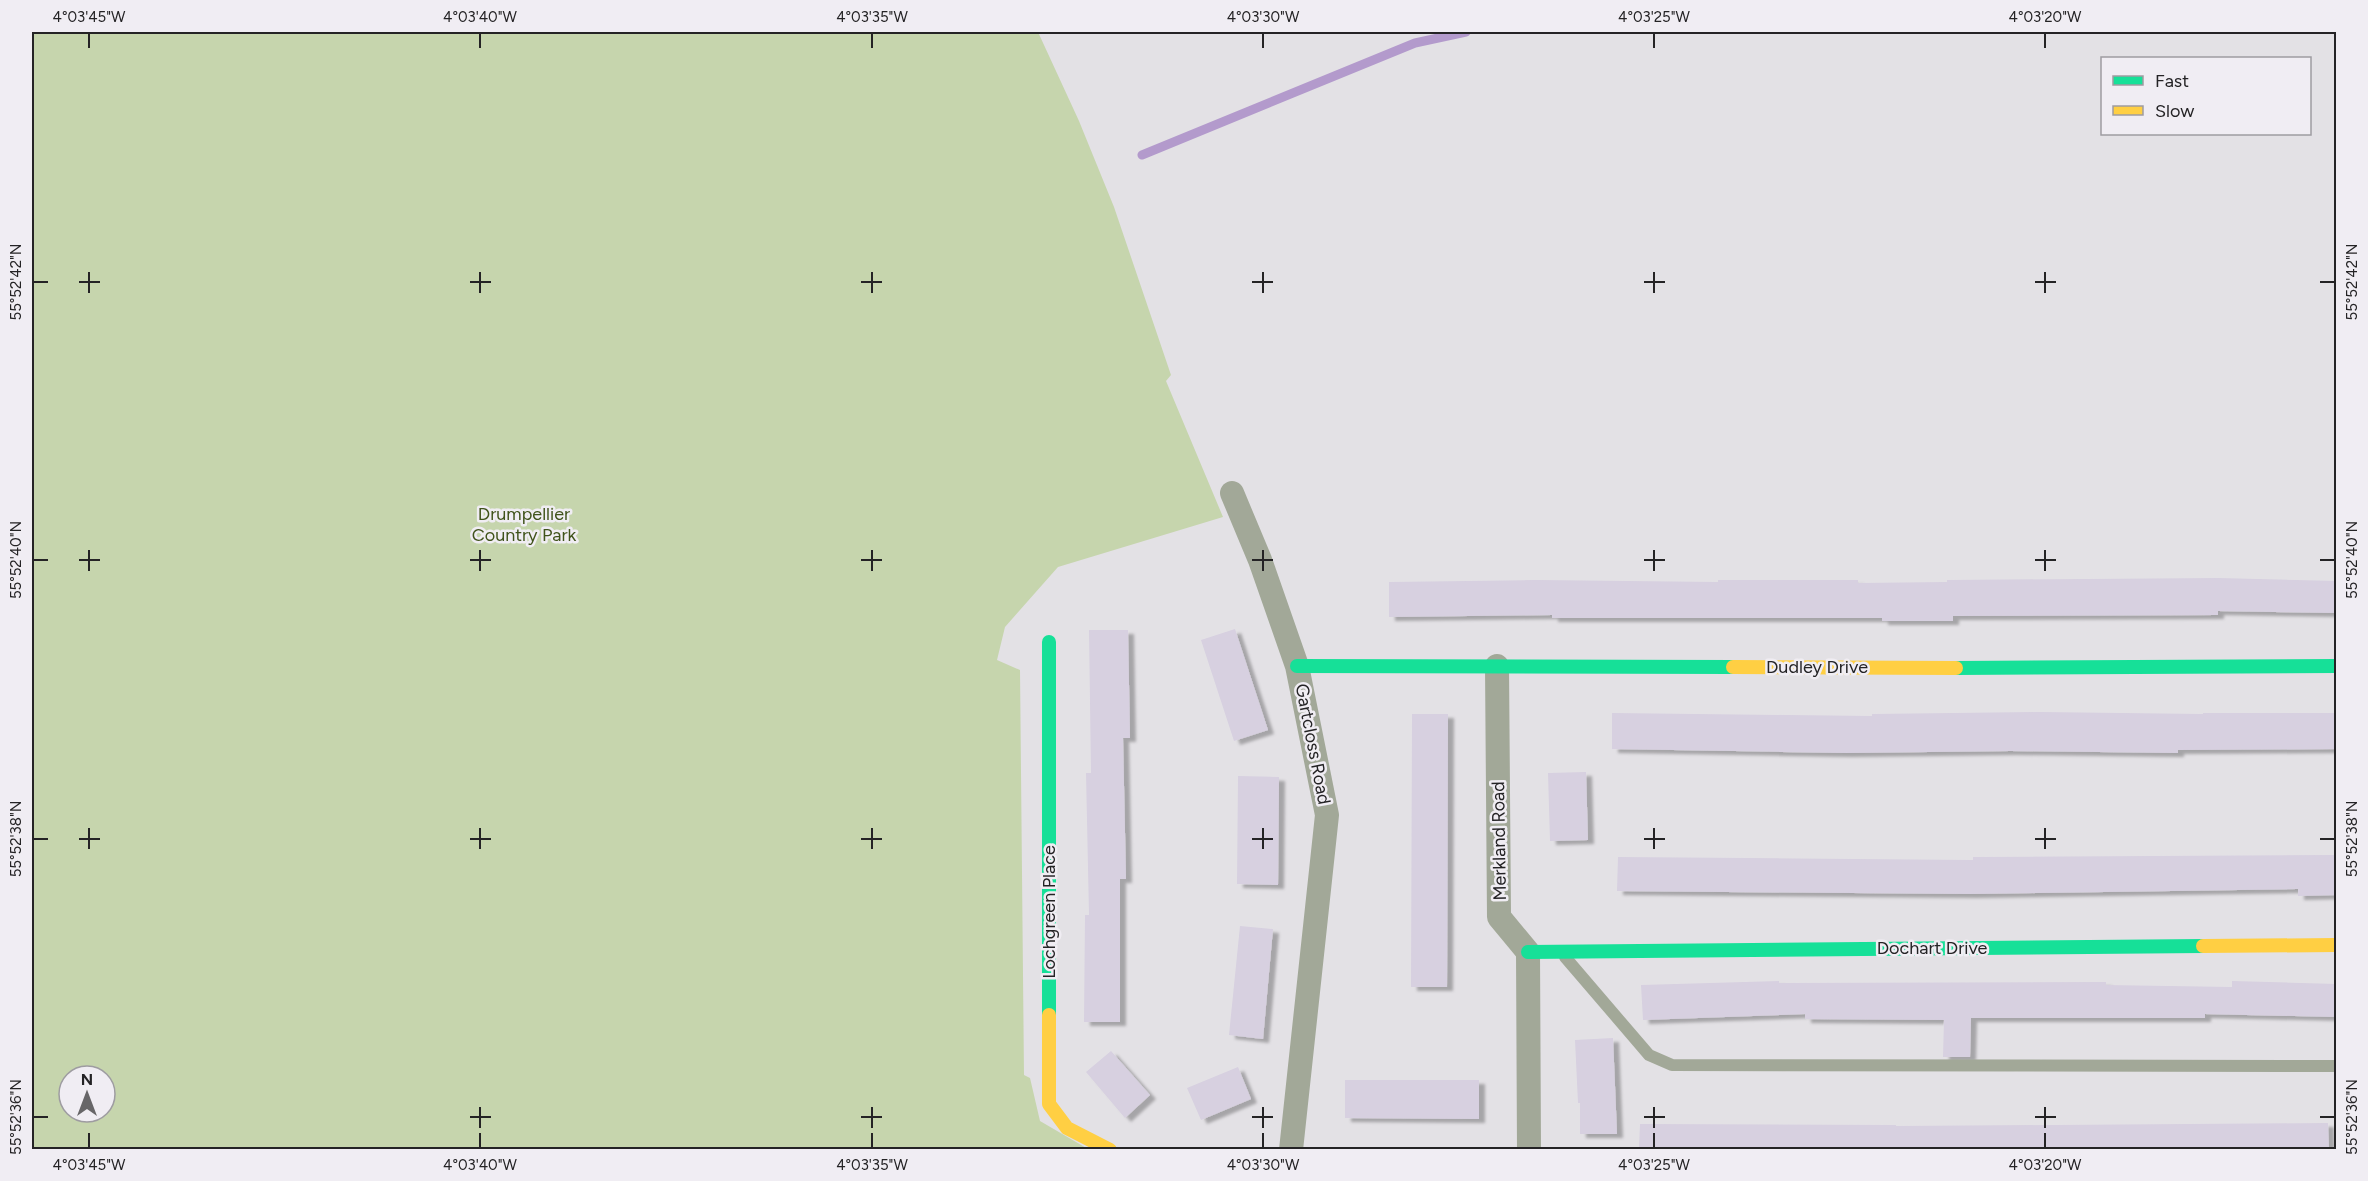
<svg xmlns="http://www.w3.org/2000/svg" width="2368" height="1181" font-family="Figtree,sans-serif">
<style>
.green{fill:#c6d5ad;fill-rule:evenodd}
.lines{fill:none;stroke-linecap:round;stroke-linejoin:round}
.stream{stroke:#b39acc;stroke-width:9}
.building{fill:#d7d0e0;filter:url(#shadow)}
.lane{stroke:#a2a898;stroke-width:12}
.street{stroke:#a2a898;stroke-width:24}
.fast{stroke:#16e098;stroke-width:14}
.slow{stroke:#ffcf43;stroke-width:14}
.ticks{fill:none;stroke:#242325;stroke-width:2}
.labels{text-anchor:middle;stroke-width:5;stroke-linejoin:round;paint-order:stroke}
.park-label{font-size:18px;fill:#40531b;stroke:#f0edf3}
.street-label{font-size:18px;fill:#242325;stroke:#f0edf3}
.neatline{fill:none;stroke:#242325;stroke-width:2}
.ticks-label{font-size:15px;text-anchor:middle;fill:#242325}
</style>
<defs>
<filter id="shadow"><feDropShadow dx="6" dy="4" stdDeviation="1.5" flood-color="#0004"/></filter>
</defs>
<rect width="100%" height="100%" fill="#e3e1e5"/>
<path class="green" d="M32,32H1038L1079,121L1114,207L1171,375L1166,381L1223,517L1058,567L1005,627L997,660L1020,670L1024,1075L1030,1078L1040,1121L1088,1149H32ZM69,1076H105V1112H69Z"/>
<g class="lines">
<path class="stream" d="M1142,155L1415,43L1466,32"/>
</g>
<path class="building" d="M2218,578L2337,581V613L2218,611V615L1953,616V621H1882V618H1552V615L1389,617V582L1537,580L1718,582V580H1858V583L1947,582V580Z
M1235,629L1268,730L1234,741L1201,640Z
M1089,630H1128L1130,738H1123L1126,879H1120V1022H1084L1085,915H1089L1086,773H1091Z
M2040,712L2203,714V713H2337V749L2178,750V753L2010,751L1846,753L1612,749V713L1872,716V714Z
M1412,714H1448L1447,987H1411Z
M1586,772L1588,840L1550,841L1548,773Z
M1238,776L1279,777L1278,885L1237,884Z
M2337,855V895L2298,896V889L1971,894L1617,891L1618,857L1973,860V857Z
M1240,926L1273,929L1263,1039L1229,1035Z
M1779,981V983L2106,982V985L2232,987V981L2337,984V1017L2205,1014V1018H1971L1970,1057H1943L1944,1020L1805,1019V1014L1643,1020L1641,985Z
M1613,1038L1617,1134H1580V1103H1578L1575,1040Z
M1111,1051L1150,1095L1125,1118L1086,1072Z
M1238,1067L1251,1099L1201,1120L1187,1088Z
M1345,1080H1479V1119L1345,1118Z
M2328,1123L2329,1149H1639L1640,1124L1896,1125V1126Z"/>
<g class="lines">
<path class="lane" d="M1565,957L1649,1055L1672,1065L2336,1066"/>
<path class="street" d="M1232,493L1260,560L1297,666L1327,815L1291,1150
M1497,666L1499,917L1528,952L1529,1150"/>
<path class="fast" d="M1049,642V1015
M1297,666L1733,667
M1956,668L2336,666
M1528,952L2203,946"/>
<path class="slow" d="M1733,667L1956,668
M2203,946L2336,945
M1049,1015V1104L1067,1128L1110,1150"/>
</g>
<path class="ticks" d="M89,33V48M480,33V48M872,33V48M1263,33V48M1654,33V48M2045,33V48M89,272V293M480,272V293M872,272V293M1263,272V293M1654,272V293M2045,272V293M33,282H48M79,282H100M470,282H491M861,282H882M1252,282H1273M1644,282H1665M2035,282H2056M2320,282H2335M89,550V571M480,550V571M872,550V571M1263,550V571M1654,550V571M2045,550V571M33,560H48M79,560H100M470,560H491M861,560H882M1252,560H1273M1644,560H1665M2035,560H2056M2320,560H2335M89,828V849M480,828V849M872,828V849M1263,828V849M1654,828V849M2045,828V849M33,839H48M79,839H100M470,839H491M861,839H882M1252,839H1273M1644,839H1665M2035,839H2056M2320,839H2335M480,1107V1128M872,1107V1128M1263,1107V1128M1654,1107V1128M2045,1107V1128M33,1117H48M470,1117H491M861,1117H882M1252,1117H1273M1644,1117H1665M2035,1117H2056M2320,1117H2335M89,1133V1148M480,1133V1148M872,1133V1148M1263,1133V1148M1654,1133V1148M2045,1133V1148"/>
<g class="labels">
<g class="park-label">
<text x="524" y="520">Drumpellier<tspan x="524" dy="21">Country Park</tspan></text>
</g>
<g class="street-label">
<text x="1817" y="673">Dudley Drive</text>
<text transform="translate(1313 744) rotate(79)" y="6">Gartcloss Road</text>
<text transform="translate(1499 841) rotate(-91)" y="6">Merkland Road</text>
<text transform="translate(1049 912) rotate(-90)" y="6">Lochgreen Place</text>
<text x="1932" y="954">Dochart Drive</text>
</g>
</g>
<rect width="2368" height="1181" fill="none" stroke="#f0edf3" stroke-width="66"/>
<rect x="2101" y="57" width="210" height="78" fill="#f0edf3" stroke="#9e9ca1" stroke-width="1.5"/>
<rect x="2113" y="76" width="30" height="9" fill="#16e098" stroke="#9e9ca1" stroke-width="1.5"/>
<text x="2155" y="87" font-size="18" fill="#242325">Fast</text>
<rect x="2113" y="106" width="30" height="9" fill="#ffcf43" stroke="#9e9ca1" stroke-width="1.5"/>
<text x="2155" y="117" font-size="18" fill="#242325">Slow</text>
<g transform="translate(87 1094)"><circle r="28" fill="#f0edf3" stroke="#9e9ca1" stroke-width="1.5"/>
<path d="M0-4.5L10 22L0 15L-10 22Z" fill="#676668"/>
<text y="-9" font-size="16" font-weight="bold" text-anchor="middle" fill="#242325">N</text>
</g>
<rect x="33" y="33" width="2302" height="1115" class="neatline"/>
<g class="ticks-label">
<text x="89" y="22">4°03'45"W</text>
<text x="480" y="22">4°03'40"W</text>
<text x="872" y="22">4°03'35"W</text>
<text x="1263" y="22">4°03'30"W</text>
<text x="1654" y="22">4°03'25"W</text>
<text x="2045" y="22">4°03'20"W</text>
<text transform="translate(16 282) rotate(-90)" y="5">55°52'42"N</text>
<text transform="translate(2352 282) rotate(-90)" y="5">55°52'42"N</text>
<text transform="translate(16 560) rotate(-90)" y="5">55°52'40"N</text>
<text transform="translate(2352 560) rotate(-90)" y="5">55°52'40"N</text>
<text transform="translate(16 839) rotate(-90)" y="5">55°52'38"N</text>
<text transform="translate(2352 839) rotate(-90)" y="5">55°52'38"N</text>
<text transform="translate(16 1117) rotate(-90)" y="5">55°52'36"N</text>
<text transform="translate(2352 1117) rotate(-90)" y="5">55°52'36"N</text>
<text x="89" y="1170">4°03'45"W</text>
<text x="480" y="1170">4°03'40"W</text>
<text x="872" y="1170">4°03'35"W</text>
<text x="1263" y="1170">4°03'30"W</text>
<text x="1654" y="1170">4°03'25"W</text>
<text x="2045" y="1170">4°03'20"W</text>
</g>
</svg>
